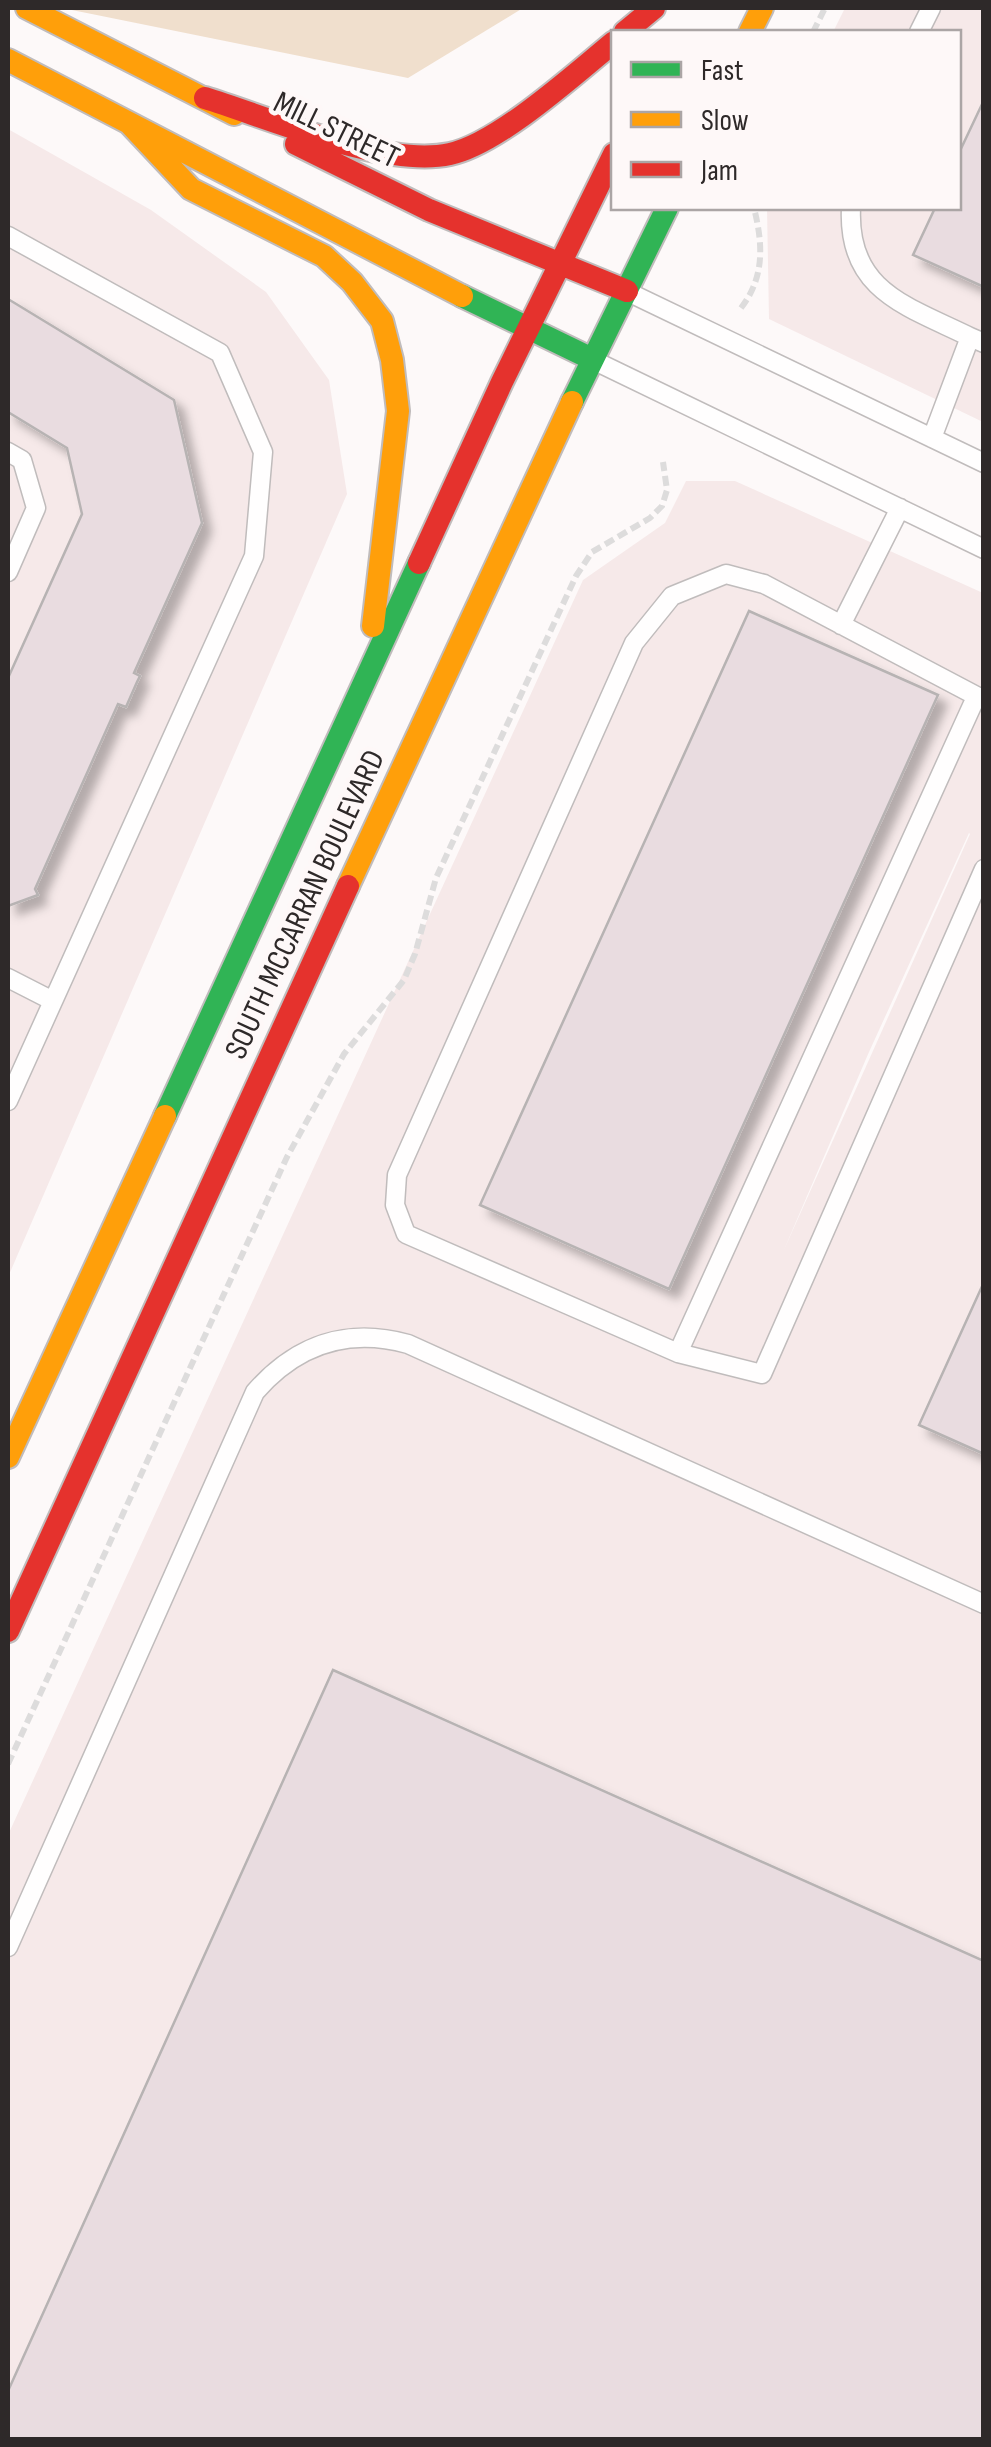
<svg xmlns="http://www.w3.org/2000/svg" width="991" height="2447" font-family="'Sofia Sans Condensed',sans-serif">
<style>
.built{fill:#f6e9e9;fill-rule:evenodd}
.green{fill:#f0dfcd}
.building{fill:#e9dce0;stroke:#b7b3b3;stroke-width:2.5;filter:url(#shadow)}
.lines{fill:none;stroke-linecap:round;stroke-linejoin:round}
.lane-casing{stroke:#c0bcbc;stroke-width:21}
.fast-casing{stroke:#c0bcbc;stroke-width:26}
.slow-casing{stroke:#c0bcbc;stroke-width:26}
.jam-casing{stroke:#c0bcbc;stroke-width:26}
.path{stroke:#dddcdc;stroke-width:6;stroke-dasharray:10 5;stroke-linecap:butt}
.lane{stroke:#fffefe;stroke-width:18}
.fast{stroke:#30b455;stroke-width:22}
.slow{stroke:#ff9f0a;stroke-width:22}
.jam{stroke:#e5322d;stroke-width:22}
.labels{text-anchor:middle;stroke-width:9;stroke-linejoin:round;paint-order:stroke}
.street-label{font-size:32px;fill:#2e2929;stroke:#fef8f8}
</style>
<defs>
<filter id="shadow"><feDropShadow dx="9" dy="9" stdDeviation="5" flood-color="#0004"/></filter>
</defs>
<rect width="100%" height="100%" fill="#fdf9f9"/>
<path class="built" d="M845,8H983V422L769,319L767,208H958V32H833Z
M8,129L151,210L266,292L329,380L347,494L8,1277Z
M686,481H735L983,593V2439L8,2440V1835L583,580L665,523ZM969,833L970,834L783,1252L869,1052Z"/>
<path class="green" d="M62,8H523L408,78Z"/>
<path class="building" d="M984,100V287L913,255L935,208H958V155Z
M8,299L174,400L202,523L134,673L140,676L137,682L126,707L118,704L35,889L38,895L8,906V678L82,514L67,448L8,412Z
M749,611L938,695L669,1289L480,1205Z
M984,1282V1454L919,1425Z
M333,1670L984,1961V2440H8V2391Z"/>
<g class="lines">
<defs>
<path id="lane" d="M919,32L931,8
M851,208C847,291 907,306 970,337
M8,236L220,353L263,452L254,556L8,1101
M628,292L984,463
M597,362L984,549
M932,438L970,337L984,343
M8,452L22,460L36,508L8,572
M841,625L900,508
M984,700L764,584L726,574L672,596L634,643L397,1175L395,1205L406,1234L678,1353L762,1374L984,869
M8,978L53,1001
M678,1353L976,697
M8,1947L255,1392C296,1345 347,1327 408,1344L984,1604"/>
<path id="fast" d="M462,296L592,359
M572,402L667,208
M165,1116L419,563"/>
<path id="slow" d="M27,8L234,114
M750,32L762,8
M8,60L462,296
M130,124L191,189L324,256L352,282L382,321L392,360L398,411L373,626
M348,886L572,402
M8,1457L165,1116"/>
<path id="jam" d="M625,32L654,8
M205,98C270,118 384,168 450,154C498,144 575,74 614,42
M296,144L429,210L627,291
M419,563L502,382L614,154
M8,1631L348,886"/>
</defs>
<use href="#lane" class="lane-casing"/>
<use href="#fast" class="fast-casing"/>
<use href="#slow" class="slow-casing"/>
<use href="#jam" class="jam-casing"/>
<path class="path" d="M813,32L825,8
M741,308C765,277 763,244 754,208
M8,1764L287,1157L344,1054L404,980L415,954L436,878L576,576L592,552L650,518L662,506L667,490L663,462"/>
<use href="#lane" class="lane"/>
<use href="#fast" class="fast"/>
<use href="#slow" class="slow"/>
<use href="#jam" class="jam"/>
</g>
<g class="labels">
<g class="street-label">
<text transform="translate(337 129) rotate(26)" y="11">MILL STREET</text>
<text transform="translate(304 904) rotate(-65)" y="11">SOUTH MCCARRAN BOULEVARD</text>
</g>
</g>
<rect width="991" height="2447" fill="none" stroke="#2e2929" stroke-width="20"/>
<rect x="611" y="30" width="350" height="180" fill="#fef8f8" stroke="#aba5a5" stroke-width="2.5"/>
<rect x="631" y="62" width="50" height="15" fill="#30b455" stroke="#aba5a5" stroke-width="2.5"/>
<text x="701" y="80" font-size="30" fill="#2e2929">Fast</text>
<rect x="631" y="112" width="50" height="15" fill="#ff9f0a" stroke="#aba5a5" stroke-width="2.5"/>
<text x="701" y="130" font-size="30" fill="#2e2929">Slow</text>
<rect x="631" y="162" width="50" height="15" fill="#e5322d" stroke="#aba5a5" stroke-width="2.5"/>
<text x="701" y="180" font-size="30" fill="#2e2929">Jam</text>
</svg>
